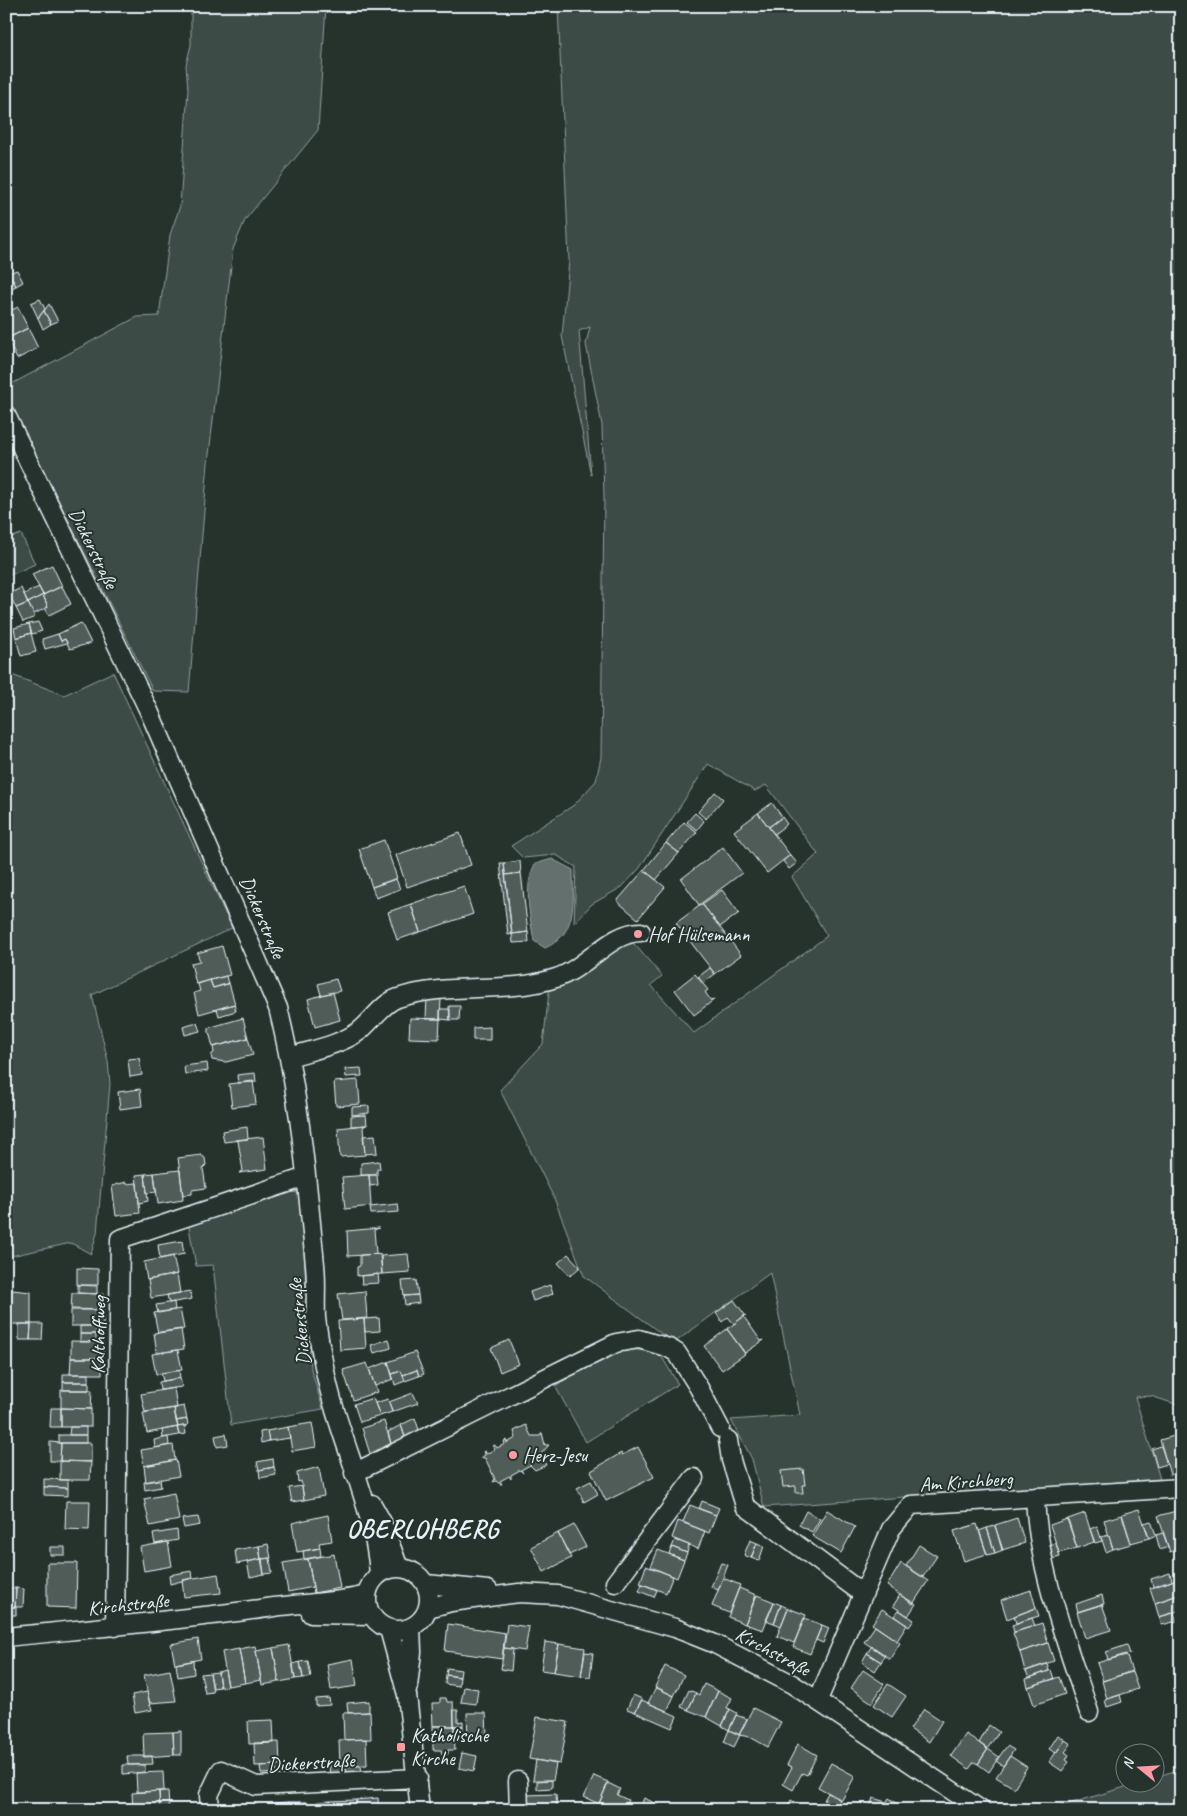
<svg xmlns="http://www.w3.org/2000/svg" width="1187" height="1816" font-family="Caveat,sans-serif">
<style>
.green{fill:#3e4b47;stroke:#939ea0}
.water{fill:#636f6d;stroke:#98a3a5}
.building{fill:#505c59;stroke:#e8f1f8}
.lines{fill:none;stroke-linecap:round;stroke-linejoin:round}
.minor-casing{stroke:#e8f1f8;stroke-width:21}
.minor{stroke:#26332d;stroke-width:18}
.poi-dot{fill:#ff9aa2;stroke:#26332d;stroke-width:2}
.labels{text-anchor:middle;stroke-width:4;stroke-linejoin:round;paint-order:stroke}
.street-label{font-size:20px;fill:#e8f1f8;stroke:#26332d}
.poi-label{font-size:20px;fill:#e8f1f8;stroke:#26332d;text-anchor:start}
.district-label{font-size:25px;font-weight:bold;letter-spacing:1px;fill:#e8f1f8;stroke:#26332d}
</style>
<rect width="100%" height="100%" fill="#26332d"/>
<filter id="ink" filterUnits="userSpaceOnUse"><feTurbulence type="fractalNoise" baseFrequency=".02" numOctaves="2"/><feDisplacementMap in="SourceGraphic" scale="10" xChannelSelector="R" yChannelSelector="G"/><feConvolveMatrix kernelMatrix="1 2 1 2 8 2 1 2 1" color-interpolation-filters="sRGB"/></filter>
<g filter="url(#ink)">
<path class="green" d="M191,6H326L318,130L245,220L233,249L208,463L189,692L153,691L6,394V387L137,317L159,316L170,235L180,206L188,89L186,65L191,45Z
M558,6H1181V1406L1151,1396L1135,1397L1160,1479L764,1507L752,1459L731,1420L800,1415L770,1273L674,1343L584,1276L554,1198L500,1090L543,1044L550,984L629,938L662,976L651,985L694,1033L827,936L792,877L818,854L766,785L755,791L708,764L639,869L622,887L592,904L574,923L576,867L556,855L523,858L511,846L574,805L596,781L601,757L604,497L602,425L586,344L590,327L579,331L591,475L562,336L569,261Z
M21,534L35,564L6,577V539Z
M6,656L12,675L64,695L113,672L232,928L92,995L108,1061L110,1084L97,1233L91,1254L71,1243L6,1257Z
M292,1192L298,1193L301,1199L311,1369L323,1409L231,1425L213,1265L196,1266L188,1222L273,1195Z
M618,1348L659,1352L678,1384L586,1442L555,1386Z
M1181,1769V1810H1049L1135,1784H1154L1155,1777Z"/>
<path class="water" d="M552,859L573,870C573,901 578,934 545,948L534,941C530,917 523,887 535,864Z"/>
<path class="building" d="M17,270L23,282L16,286L9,273Z
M9,273L16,286L6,291V275Z
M40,299L45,309L38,318L31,303Z
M49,304L58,321L51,324L44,311Z
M11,307L12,310L18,307L28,328L6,339V309Z
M44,311L51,324L43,329L38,318Z
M28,328L38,348L17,359L7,339Z
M52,565L62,586L43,595L32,574Z
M62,586L71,604L49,615L45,608L48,607L43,595Z
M39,587L43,595L28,603L24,594Z
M21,588L28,603L16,608L9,594Z
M43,595L48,607L34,614L28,603Z
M28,603L35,617L23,622L16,608Z
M38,622L42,631L32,634L29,624Z
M81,623L91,643L70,649L65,639L61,641L58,634Z
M29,624L31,633L16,638L14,628Z
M31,633L36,652L21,656L16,638Z
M58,634L61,641L65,639L67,643L45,649L42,639Z
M715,792L723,799L706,819L698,812Z
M772,803L782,817L769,827L758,813Z
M695,813L704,821L697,830L687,822Z
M758,813L790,855L767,873L734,831Z
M782,817L787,824L774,834L769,827Z
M684,822L697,832L679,853L666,843Z
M460,833L471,865L407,887L396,855Z
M384,840L397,878L372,887L359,849Z
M666,843L679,853L656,880L644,870Z
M723,847L742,873L699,905L681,879Z
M790,855L797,863L789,869L783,861Z
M520,861L521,873L505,875L504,863Z
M500,863H504L512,934L508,935Z
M644,870L665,887L638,919L617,901Z
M521,873L528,932L512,934L505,875Z
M396,879L400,889L376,898L372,887Z
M464,886L473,914L420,932L411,904Z
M722,890L739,913L720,927L702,904Z
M411,904L420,932L397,940L388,912Z
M702,904L741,955L715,974L676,923Z
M528,932L529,942L513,943L512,934Z
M222,946L230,975L196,984L191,963L200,961L197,953Z
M710,968L715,974L703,983L698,977Z
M695,974L708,990L705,992L711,1001L715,999L694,1015L675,990Z
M226,976L228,984L213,988L210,980Z
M336,979L340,991L321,995L318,984Z
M210,980L213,988L229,983L235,1004L199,1014L194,993L200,991L198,984Z
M333,992L340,1020L315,1027L308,999Z
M427,997L441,998L440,1019H426Z
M234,1004L236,1011L219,1016L217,1009Z
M449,1006H460L459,1020H450Z
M440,1009H450V1020L440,1019Z
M243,1018L248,1038L213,1047L208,1028Z
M410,1018L440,1019L439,1039L409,1038Z
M197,1023L200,1031L185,1035L183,1027Z
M490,1027V1040H473V1028Z
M248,1038L253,1055L226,1062L212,1060L211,1055L214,1053L213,1047Z
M139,1058L142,1075L130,1077L128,1059Z
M207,1063L208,1071L185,1074L184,1066Z
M361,1068L362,1076L346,1077L345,1069Z
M255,1073L256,1082L238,1083L237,1075Z
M358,1080L360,1104L336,1106L334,1082Z
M253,1081L256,1104L232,1107L229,1084Z
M140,1089L142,1106L120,1109L118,1092Z
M369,1106V1113L352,1115V1107Z
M366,1115L367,1125L351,1126V1116Z
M366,1125L363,1127L365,1155L340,1157L338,1128Z
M247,1127L248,1139L224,1142L222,1131Z
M375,1135L377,1153L365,1154L363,1136Z
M263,1137L267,1169L239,1173L243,1171L238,1141L235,1140Z
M201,1155L205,1158L206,1165L203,1168L206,1188L192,1190V1194L183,1195L178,1158Z
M379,1161L380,1169H377V1175H361V1163Z
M180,1170L183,1200L158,1204L154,1173Z
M154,1173L156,1192L147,1193L145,1174Z
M145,1174L148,1201L139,1203L136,1175Z
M369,1175L371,1206L345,1209L342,1177Z
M369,1175H377L378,1185L370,1186Z
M126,1182V1184L137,1183L140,1213L116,1216L112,1186Z
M398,1204L399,1212L371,1214L370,1207Z
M379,1228L374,1230L376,1253L380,1254L348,1256L347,1231Z
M182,1241L184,1254L160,1259L158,1245Z
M380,1254L382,1274L357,1276V1267L360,1266V1255Z
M408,1254L410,1272L382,1274L381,1256Z
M568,1254L580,1267L570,1276L558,1263Z
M173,1256L177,1274L147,1280L144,1262Z
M77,1268L98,1269V1285H77Z
M177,1274L180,1293L151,1298L148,1280Z
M378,1274L379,1283L362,1284L361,1276Z
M416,1280L418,1295L404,1296L402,1281Z
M78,1285L97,1286V1294L78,1293Z
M550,1285L553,1294L533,1301L530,1292Z
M12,1290L31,1292V1324H6V1293L12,1292Z
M190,1291L192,1299L169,1303L167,1295Z
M365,1291L367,1318L342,1320L338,1294Z
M72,1293L103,1294V1310L71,1309Z
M418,1295L419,1303L405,1305L404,1296Z
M734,1300L745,1315L734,1324L728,1317L722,1322L716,1313Z
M174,1302L175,1310L158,1313L156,1305Z
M180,1309L184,1329L158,1333L154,1313Z
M71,1310H103V1326H71Z
M746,1315L744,1317L761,1341L764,1340L745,1353L727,1329Z
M379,1318L380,1331L365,1332L364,1319Z
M364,1319L366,1348L340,1350L338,1321Z
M19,1324H31L30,1340H19Z
M31,1324H43L42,1340H30Z
M80,1326H96V1334H80Z
M181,1329L184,1349L157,1353L154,1333Z
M727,1329L745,1354L722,1370L704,1346Z
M80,1334H96V1342H80Z
M389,1339L391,1348L374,1353L371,1345Z
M509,1340L519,1364L500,1372L491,1348Z
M71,1341L103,1342V1358H71Z
M178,1350L182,1370L156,1374L152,1354Z
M415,1352L424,1374L419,1376L417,1370L403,1375L401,1371L392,1374L388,1362Z
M71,1358H102V1374H70Z
M388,1362L393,1379L375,1386L369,1369Z
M367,1363L377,1392L353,1400L343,1370Z
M179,1370L180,1378L163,1381L161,1373Z
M417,1370L419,1376L405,1381L403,1375Z
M401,1371L405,1381L395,1385L392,1374Z
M63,1374H89V1382H63Z
M180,1378L182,1387L160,1390L159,1382Z
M63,1382H89V1390H63Z
M174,1388L177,1408L145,1412L141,1394Z
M61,1390H92L91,1409L61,1408Z
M413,1393L418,1403L392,1412L389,1402Z
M373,1398L380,1416L360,1422L354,1404Z
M388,1399L392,1412L380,1416L375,1403Z
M184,1406L187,1419L176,1421L174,1408Z
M51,1408H61V1427H50Z
M61,1408L91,1409V1427H61Z
M174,1408L178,1427L147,1433L143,1413Z
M415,1418L420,1433L406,1440L401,1425Z
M187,1419L188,1425L178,1427L176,1421Z
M384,1421L392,1447L376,1455L370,1454L362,1428Z
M312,1423L316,1447L292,1451L288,1427Z
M401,1425L406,1440L392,1447L388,1432Z
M526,1425L531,1436H540L542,1433L545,1445H549L541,1454L546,1465L535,1470L530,1465L521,1470L523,1473L520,1470L511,1475V1479L509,1476L500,1481L502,1484H500L496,1481L493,1482L495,1479L485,1458H481L485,1455L483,1452L485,1451L486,1454L495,1449L493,1446L495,1445L497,1448L505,1444L504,1441L506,1440L507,1443L516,1438L514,1431Z
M185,1426L186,1434L179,1435L177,1427Z
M70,1427H86V1435H69Z
M177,1427L179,1435L163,1438L162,1430Z
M288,1427L290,1438L269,1441L267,1431Z
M267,1431L269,1441L261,1443L260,1432Z
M226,1434L228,1445L217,1447L215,1436Z
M1181,1434V1472L1170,1475L1160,1440Z
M59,1435H86V1443H59Z
M168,1437L169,1445L155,1448L154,1440Z
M50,1442L61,1443L60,1461H50Z
M61,1443H91V1462L60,1461Z
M173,1445L175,1460L144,1466L141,1450Z
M1161,1446L1167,1464L1157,1467L1152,1449Z
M638,1447L654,1477L606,1501L591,1471L621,1453L622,1455Z
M273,1459L274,1467L259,1470L257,1462Z
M176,1460L179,1476L146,1482L144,1466Z
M60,1461L91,1462L90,1480H60Z
M274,1467L276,1475L260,1478L259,1470Z
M319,1467L324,1496L304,1500L301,1481L298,1482L297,1473Z
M803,1469L805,1485H802L803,1493H796V1486L783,1487L781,1471Z
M44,1479L68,1480V1488L44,1487Z
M160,1479L161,1487L145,1490L144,1482Z
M591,1481L598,1494L584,1502L577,1488Z
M302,1486L304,1500L292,1502L289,1488Z
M44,1487L68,1488V1496L44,1495Z
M174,1493L179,1520L150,1526L144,1499Z
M66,1501H90L89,1530L65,1529Z
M702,1501L719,1508L716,1515L699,1509Z
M690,1505L716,1515L709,1533L683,1522Z
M1139,1509L1149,1538L1131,1543L1122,1514Z
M827,1510L855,1527L841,1553L812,1536Z
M806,1511L820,1519L812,1532L799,1525Z
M1176,1511L1181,1526V1548L1170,1552L1158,1516Z
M1085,1513L1094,1542L1077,1548L1068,1519Z
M328,1515L332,1541L319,1543L320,1548L297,1552L292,1523Z
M1122,1515L1131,1544L1113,1549L1104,1520Z
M198,1517L200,1525L184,1528L182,1519Z
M1017,1518L1025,1543L1002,1550L995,1525Z
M1067,1519L1077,1548L1059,1553L1050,1525Z
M678,1521L705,1531L698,1549L672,1538Z
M1151,1521L1156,1535L1149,1538L1144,1523Z
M977,1524L987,1554L964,1561L954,1531Z
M574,1525L586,1547L569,1555L558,1533Z
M995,1526L1003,1550L995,1553L987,1528Z
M1097,1526L1102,1541L1095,1543L1090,1529Z
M987,1528L995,1553L987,1555L979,1531Z
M177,1530L178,1540L155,1544L153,1534Z
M558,1533L571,1558L544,1572L531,1547Z
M1163,1533L1168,1547L1160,1550L1156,1535Z
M1109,1535L1113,1549L1106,1552L1101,1537Z
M675,1540L689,1545L687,1553L672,1547Z
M750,1540L757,1543L751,1558L744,1555Z
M168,1542L172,1566L144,1571L140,1547Z
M757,1543L764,1546L759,1561L751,1558Z
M1056,1543L1060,1557L1053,1559L1048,1545Z
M268,1544L271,1558L261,1559L259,1546Z
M919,1545L937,1556L923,1577L906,1566Z
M259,1546L261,1559L237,1564L235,1550Z
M50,1547H65V1555H50Z
M672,1547L687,1553L684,1560L669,1554Z
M320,1548L321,1556L304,1559L303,1551Z
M658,1550L684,1560L677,1578L651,1567Z
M334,1554L340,1588L314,1593L308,1559Z
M270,1558L272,1573L264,1574L262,1559Z
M261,1559L264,1574L250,1577L247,1562Z
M308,1559L313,1587L288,1592L283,1563Z
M47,1563H77L76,1608L47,1607Z
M721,1563L728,1565L718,1590L711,1587Z
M901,1563L928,1581L913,1604L887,1586Z
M646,1566L673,1576L666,1593L640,1583Z
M192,1571L193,1578L170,1584L169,1575Z
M1170,1573L1172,1581L1153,1587L1151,1579Z
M218,1574L221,1593L184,1597L182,1580Z
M723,1578L740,1585L729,1613L712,1606Z
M1178,1579L1181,1594L1155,1603L1150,1588Z
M642,1584L657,1590L654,1597L639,1591Z
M8,1588H16L15,1607H7Z
M16,1588L24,1589L23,1607H15Z
M739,1588L756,1595L745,1624L728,1617Z
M1031,1590L1036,1608L1007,1619L1001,1600Z
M1181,1594V1610L1159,1617L1155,1603Z
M757,1595L774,1602L763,1630L745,1624Z
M900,1595L916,1604L908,1616L893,1606Z
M1102,1595L1104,1604L1078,1612L1076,1604Z
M774,1602L781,1605L774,1623L766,1620Z
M1102,1604L1111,1630L1085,1638L1077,1612Z
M781,1605L788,1608L781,1626L774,1623Z
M6,1607H16V1615H6Z
M788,1608L806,1615L794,1643L777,1636Z
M1036,1608L1039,1616L1016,1623L1014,1616Z
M882,1609L907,1625L897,1641L872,1624Z
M899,1610L914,1620L909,1627L894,1616Z
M1174,1613L1177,1621L1162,1625L1159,1617Z
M804,1618L822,1625L810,1654L793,1647Z
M1032,1618L1035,1626L1014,1632L1012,1625Z
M1042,1623L1048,1643L1020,1652L1013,1633Z
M448,1624L505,1633L502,1659L445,1651Z
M507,1624L529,1627L525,1651L504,1648Z
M822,1625L829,1628L823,1643L816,1640Z
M875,1626L900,1643L890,1659L864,1642Z
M198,1639L201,1659L175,1664L171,1644Z
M545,1642L559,1644L554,1672L541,1670Z
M1048,1643L1054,1661L1025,1671L1020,1652Z
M559,1644L585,1648L581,1676L554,1672Z
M289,1645L295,1679L279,1682L273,1648Z
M1127,1645L1130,1654L1108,1660L1106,1652Z
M255,1646L261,1680L245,1683L239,1649Z
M872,1646L885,1655L881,1662L867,1653Z
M273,1648L279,1682L262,1685L256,1651Z
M504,1648L513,1649L511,1671L501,1669Z
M239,1649L245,1683L228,1686L222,1652Z
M585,1652L593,1653L590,1677L581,1676Z
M867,1653L881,1662L875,1671L862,1662Z
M1126,1654L1132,1671L1103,1681L1097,1663Z
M353,1659L357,1686L331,1690L327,1664Z
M193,1661L194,1674L178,1677L176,1664Z
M308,1661L311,1677L303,1678L300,1662Z
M300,1662L303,1678L295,1679L293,1664Z
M1047,1664L1049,1671L1029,1678L1026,1671Z
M665,1666L684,1675L674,1696L655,1687Z
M447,1668L461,1670L460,1677L446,1675Z
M170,1670L176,1701L150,1703V1706L144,1675Z
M225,1670L228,1686L220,1687L218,1672Z
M863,1670L884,1684L872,1703L851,1688Z
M1051,1670L1054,1679L1028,1687L1026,1679Z
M218,1672L220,1687L213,1688L210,1673Z
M1132,1672L1138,1689L1107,1699L1102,1681Z
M210,1673L213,1692L205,1693L201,1674Z
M446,1675L460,1677L459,1686L445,1684Z
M1059,1677L1065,1694L1034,1705L1028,1687Z
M704,1684L718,1691L706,1717L688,1710L696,1693L699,1695Z
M888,1684L906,1696L892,1717L874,1705Z
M464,1687L478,1689L476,1704L461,1702Z
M656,1687L674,1696L667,1711L648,1703Z
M689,1690L696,1693L688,1710L681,1707Z
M718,1691L732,1698L727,1708L730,1709L722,1726L706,1717Z
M147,1692L152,1710L135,1713L132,1695Z
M633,1695L642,1699L635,1712L627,1709Z
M1120,1695L1122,1702L1107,1707L1105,1700Z
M329,1698L330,1705L316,1706V1699Z
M440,1698H446L447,1702H453L454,1726H433L432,1703H440Z
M642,1700L677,1716L672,1728L635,1712Z
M369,1701V1712L348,1713L347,1703Z
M753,1708L781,1722L768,1747L750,1737L739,1735Z
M730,1709L737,1713L729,1730L722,1726Z
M924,1709L942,1721L929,1742L910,1729Z
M454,1710H458V1722L463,1721V1726H454Z
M370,1712L371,1739L344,1740L343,1713Z
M467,1713H486L487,1736L468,1737Z
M736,1715L747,1719L739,1735L729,1730Z
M537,1717L568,1722L560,1764L529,1759Z
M273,1720L274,1743L249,1744L248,1721Z
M989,1725L999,1732L987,1749L979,1743Z
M433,1726H454L455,1750H448V1754H442L441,1750H433Z
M454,1726H463V1730H458L459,1741H454Z
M729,1730L740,1735L734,1747L724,1742Z
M181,1731V1755H174L173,1732Z
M173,1732L174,1755L144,1757L143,1733Z
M966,1734L988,1749L978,1764L974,1762L969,1769L951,1756Z
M1058,1735L1065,1740L1056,1753L1049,1749Z
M366,1739L367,1765L340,1766L339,1740Z
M1065,1740L1071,1744L1065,1752L1069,1755L1066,1760L1069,1762L1062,1771L1049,1762Z
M279,1742L280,1765L255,1766L254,1743Z
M798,1744L817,1755L807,1775L802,1773L793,1790L783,1784L792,1767L787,1765Z
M1007,1746L1014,1750L1003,1766L996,1761Z
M988,1749L999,1757L989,1772L978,1764Z
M462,1753L477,1756L474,1771L459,1768Z
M127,1756H152L153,1764L128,1765Z
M1010,1756L1027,1767L1014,1788L996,1777Z
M536,1760L556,1764L553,1780H533Z
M831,1763L855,1776L842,1800L818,1787Z
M123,1765H145V1772L123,1774Z
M276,1765L277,1773L261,1774L260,1766Z
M329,1766H346V1774L330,1775Z
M346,1766H361L362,1774H346Z
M163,1772L164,1791L137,1792L136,1773Z
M594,1776L608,1782L599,1804L584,1797Z
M552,1780V1788L537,1789V1781Z
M608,1783L620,1789L617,1795L628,1800L625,1807L628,1810H596Z
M159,1791H168L169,1810H160Z
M159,1791L160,1810H133L132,1793Z
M828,1793L840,1800L837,1806L824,1800Z
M556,1794L557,1810H527V1795Z
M378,1798L379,1810H357L356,1800Z
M644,1798L659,1805L657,1810H639Z
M873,1798L886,1802L881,1810H869Z
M889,1798L904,1808L903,1810H881Z
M356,1800L357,1810H331L330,1801Z
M791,1800L800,1805L797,1810H786Z
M330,1801L331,1810H317V1802Z
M289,1802V1810H273V1803Z
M289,1802H306V1810H289Z
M256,1804L257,1810H240V1805Z
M223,1805H240V1810H224Z"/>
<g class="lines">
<defs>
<path id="minor" d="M6,415L149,711L278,1008C299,1092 307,1179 315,1265C317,1283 315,1300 316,1318C318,1334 321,1351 324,1366C337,1436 374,1503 379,1574
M290,1057C312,1050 339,1045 358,1032C371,1023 382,1003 398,998C449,981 505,995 556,978C587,968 610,932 641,932
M728,1440L731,1460L745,1506L863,1594
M354,1473L616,1343L639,1339L669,1348L677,1353L699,1388L720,1428
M1035,1497C1038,1571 1067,1643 1089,1712
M372,1504L382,1522L399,1568
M367 1599a31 31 0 1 1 62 0a31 31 0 1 1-62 0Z
M615,1583L694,1478
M426,1584L488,1590
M428,1608L451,1602L519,1593L558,1595L675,1628L715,1644L792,1684L981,1810
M311,1614L372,1615
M115,1627L120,1239L306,1177
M389,1629L407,1695L420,1810
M6,1637C96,1628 185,1620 274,1607C305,1603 336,1603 367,1595
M408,1687L412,1652L411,1627
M818,1700L891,1529L911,1505L1181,1488
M518,1781L519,1810
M210,1810L209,1795L221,1770L256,1786L418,1778"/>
</defs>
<use href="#minor" class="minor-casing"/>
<use href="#minor" class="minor"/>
</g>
</g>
<g class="poi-dot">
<circle cx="638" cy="934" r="5"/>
<circle cx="513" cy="1455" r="5"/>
<rect x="396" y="1742" width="10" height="10" rx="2.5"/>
</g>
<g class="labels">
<g class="street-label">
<text transform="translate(94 548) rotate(64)" y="7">Dickerstraße</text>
<text transform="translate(263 917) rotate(67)" y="7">Dickerstraße</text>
<text transform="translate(299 1322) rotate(-96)" y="7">Dickerstraße</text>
<text transform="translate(98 1335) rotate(-89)" y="7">Kalthoffweg</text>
<text transform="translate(966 1481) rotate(-4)" y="7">Am Kirchberg</text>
<text transform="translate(128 1604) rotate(-6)" y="7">Kirchstraße</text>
<text transform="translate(773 1651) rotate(28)" y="7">Kirchstraße</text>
<text transform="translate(311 1762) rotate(-3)" y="7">Dickerstraße</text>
</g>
<g class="poi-label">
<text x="648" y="941">Hof Hülsemann</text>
<text x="523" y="1462">Herz-Jesu</text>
<text x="411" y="1742">Katholische<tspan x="411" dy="23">Kirche</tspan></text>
</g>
<g class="district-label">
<text x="423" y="1537">OBERLOHBERG</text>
</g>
</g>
<rect width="1187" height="1816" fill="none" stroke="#26332d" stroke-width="25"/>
<rect x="12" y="12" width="1162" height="1791" fill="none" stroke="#e8f1f8" stroke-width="2" filter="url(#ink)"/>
<g transform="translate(1140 1768) rotate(288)"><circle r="24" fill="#26332d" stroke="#747f7e"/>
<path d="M0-4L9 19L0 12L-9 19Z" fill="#ff9aa2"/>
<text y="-8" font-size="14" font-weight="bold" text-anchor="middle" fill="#e8f1f8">N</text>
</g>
</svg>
